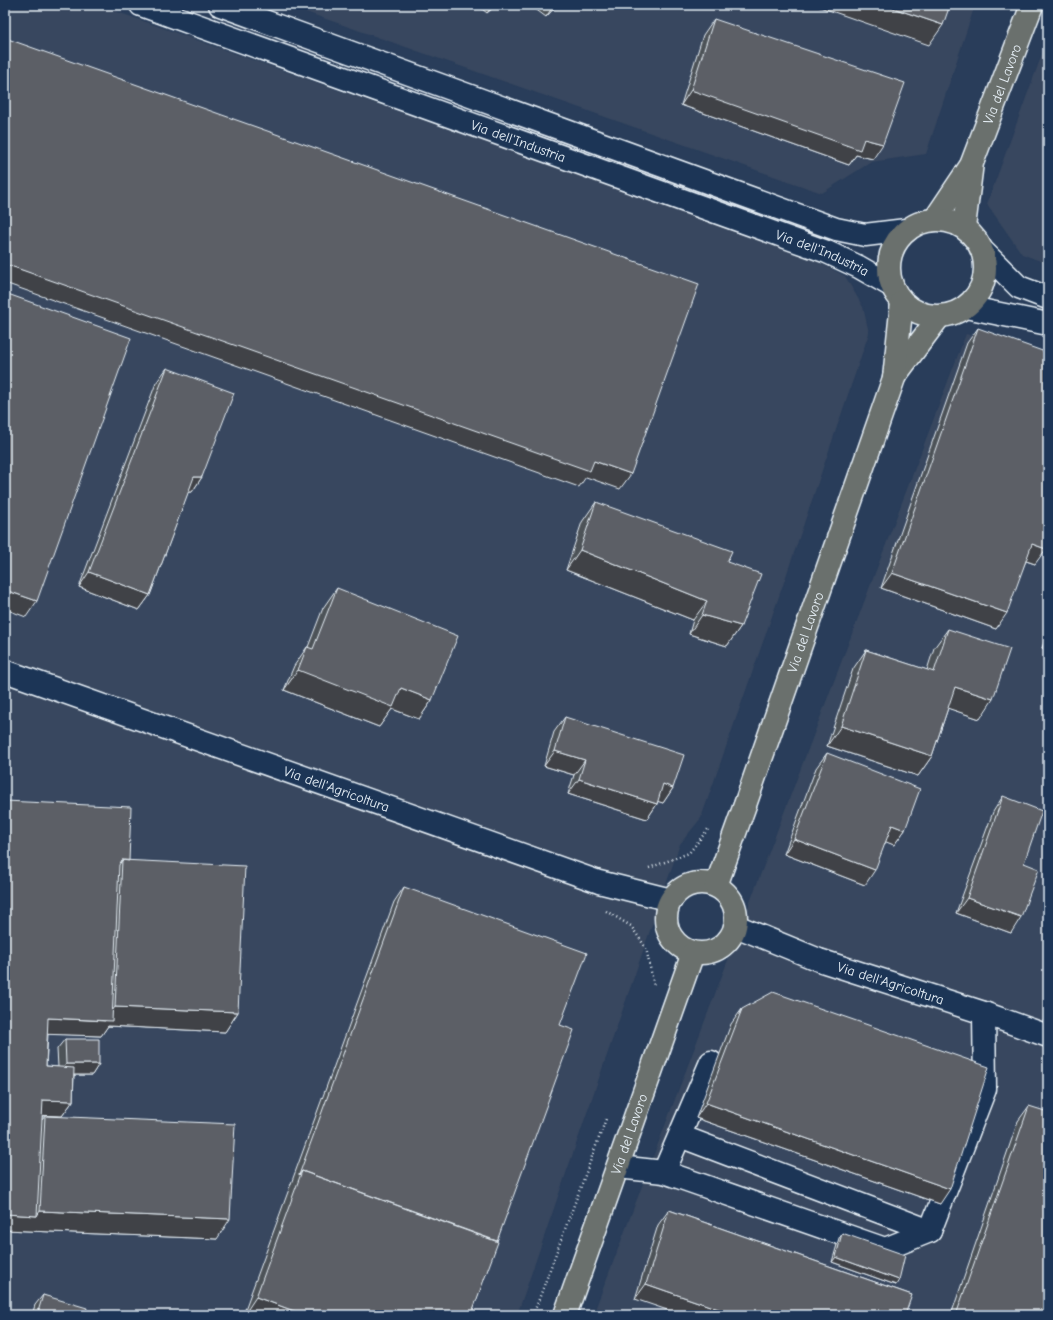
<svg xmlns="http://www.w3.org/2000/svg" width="1053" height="1320" font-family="'Comic Neue',sans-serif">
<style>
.built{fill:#38475e}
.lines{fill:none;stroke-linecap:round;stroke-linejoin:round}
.minor-casing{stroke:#e8f1f8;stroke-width:25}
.major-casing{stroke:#e8f1f8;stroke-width:25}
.path{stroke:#e8f1f8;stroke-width:2.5;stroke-dasharray:1 3;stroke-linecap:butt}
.minor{stroke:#1d3557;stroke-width:22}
.major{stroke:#6a706d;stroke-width:22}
.wall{fill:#4e5258;stroke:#e8f1f8}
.shaded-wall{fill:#404247;stroke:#e8f1f8}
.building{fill:#5b5f66;stroke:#e8f1f8}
.labels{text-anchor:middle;stroke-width:3.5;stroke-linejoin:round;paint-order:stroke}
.street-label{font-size:14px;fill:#e8f1f8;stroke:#1d3557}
</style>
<rect width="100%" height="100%" fill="#293d5a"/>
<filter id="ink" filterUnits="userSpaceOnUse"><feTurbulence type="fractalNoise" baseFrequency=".025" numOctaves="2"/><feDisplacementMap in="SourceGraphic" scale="8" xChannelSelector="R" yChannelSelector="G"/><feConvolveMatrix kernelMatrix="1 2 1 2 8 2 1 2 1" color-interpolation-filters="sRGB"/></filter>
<g filter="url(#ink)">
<path class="built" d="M5,5H98L809,257L845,276L863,307L869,333L784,582L701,818L680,844L517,1315H5Z
M286,5H975L926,154L871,162L822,193Z
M1048,38V264L1022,254L987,204Z
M966,334L1048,361V1315H593Z"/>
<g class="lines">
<defs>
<g id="minor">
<path id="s1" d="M141,5L827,252L859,267L892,286"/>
<path d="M220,5L836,229L865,235L906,230"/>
<path d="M983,251L1019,287L1048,298"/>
<path d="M966,307L1048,324"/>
<path id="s2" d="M5,671L599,882L671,900"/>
<path id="s3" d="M736,926L819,960L984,1013L1048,1036"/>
<path d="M680,1136L930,1231"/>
<path d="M618,1167L664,1172L885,1249L930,1231L985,1089L984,1013"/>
<path d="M664,1172L711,1062"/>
</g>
<g id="major">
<path d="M935,219L970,167"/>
<circle cx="937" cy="268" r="48"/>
<path id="s4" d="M964,227L972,163L1032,5"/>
<path d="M894,377L939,317"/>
<circle cx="701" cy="918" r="35"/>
<path id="s5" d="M716,886L746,802L894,378L902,302"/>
<path id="s6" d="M565,1315L693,953"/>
</g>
</defs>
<use href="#minor" class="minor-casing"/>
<use href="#major" class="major-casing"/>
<path class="path" d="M649,868L689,853L709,828
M606,911L631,926L646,948L654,986
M533,1315L606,1119"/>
<use href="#minor" class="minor"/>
<use href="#major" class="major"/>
</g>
<path class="wall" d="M477,5H496L487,13Z
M528,5H557L546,17L534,8Z
M714,19L873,159L856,155L849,165L681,105L703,35Z
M978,328L1035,564L1026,561L996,629L881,588L967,343Z
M167,368L202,477L192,492H188L150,595L139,610L79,587L156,383Z
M596,502L727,562L741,626L727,646L689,634L693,620L566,570L582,522Z
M337,588L432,700L419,719L392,709L379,727L284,690L294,666L307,647H308L323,608Z
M948,629L980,719L948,708L932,756L918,776L827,746L853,669L866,650L927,670L934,648Z
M1048,631V650L1042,648Z
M565,717L673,788L663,803L658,801L657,804L647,819L568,794L574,775L544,766L554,732Z
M827,753L905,830L894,845L886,841L865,885L784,854L816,768Z
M1003,796L1024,863L1011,933L956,913L993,812Z
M5,801L129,861L238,1012L225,1032L108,1026L101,1036L48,1034L46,1066L58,1067L57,1049L65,1039L99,1064L92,1075H74L73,1101L62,1116H42V1120L45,1116L217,1239L5,1230Z
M404,887L560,1025L497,1241L471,1315H243L394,902Z
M742,1009L940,1204L696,1118L731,1024Z
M1029,1106L1048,1315H951L1018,1121Z
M669,1210L912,1295L635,1299L658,1225Z
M842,1233L896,1285L832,1262L839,1238Z
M43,1295L85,1315H32L35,1305Z"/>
<path class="shaded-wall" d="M493,5H496L487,13Z
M528,5H536L534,8Z
M554,5H557L546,17Z
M814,5H884L943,25L929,45Z
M691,90L864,139L883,144L873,159L856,155L849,165L681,105Z
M5,264L594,461L631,474L620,489L586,477L579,487L5,283Z
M194,477H202L192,492H183Z
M1032,544L1046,549L1035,564L1021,559Z
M580,550L707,601L693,620L566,570Z
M89,572L150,595L139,610L79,587Z
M892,573L1007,613L996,629L881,588Z
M5,590L37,601L26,617L5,609Z
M702,615L741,626L727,646L689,634Z
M1048,639V650L1042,648Z
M298,670L401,688L432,700L419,719L392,709L379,727L284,690Z
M955,687L993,699L980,719L941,706Z
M841,726L932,756L918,776L827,746Z
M555,751L585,760L574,775L544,766Z
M579,779L657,804L647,819L568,794Z
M663,784L673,788L663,803L653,800Z
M892,825L905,830L894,845L881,840Z
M794,839L875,870L865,885L784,854Z
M967,898L1021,917L1011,933L956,913Z
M115,1007L238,1012L225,1032L108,1026L101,1036L38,1034L48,1018L105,1021Z
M66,1064H99L92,1075H59Z
M43,1100L73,1101L62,1116L32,1115Z
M706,1103L950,1189L940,1204L696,1118Z
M40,1211L230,1219L217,1239L5,1230V1214L37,1216Z
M836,1257L899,1280L896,1285L832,1262Z
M646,1284L736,1315H682L635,1299Z
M256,1297L305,1315H244Z"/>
<path class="building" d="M884,5H950L943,25Z
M714,19L905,83L883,144L864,139L860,150L691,90Z
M5,38L699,284L631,474L594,461L590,471L5,264Z
M5,293L131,338L37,601L5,590Z
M978,328L1048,353V543L1046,549L1032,544L1007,613L892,573Z
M167,368L234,393L202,477H194L150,595L89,572Z
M596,502L732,551L727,562L761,574L741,626L702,615L707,601L580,550Z
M337,588L458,636L432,700L401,688L393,707L298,670L307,647L313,649Z
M948,629L1010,649L993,699L955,687L932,756L841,726L866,650L934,672Z
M565,717L684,755L673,788L663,784L657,804L579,779L585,760L555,751Z
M827,753L920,789L905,830L892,825L875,870L794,839Z
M1003,796L1042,811L1024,863L1039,869L1021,917L967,898Z
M5,801L131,807L129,861L122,860L119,865L112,1021L48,1018L46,1066L74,1068L73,1101L43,1100L37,1216L5,1214Z
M122,860L245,866L238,1012L115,1007Z
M404,887L587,953L560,1025L574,1030L497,1241L302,1171L299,1175Z
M773,992L989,1067L950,1189L706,1103L742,1009Z
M65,1039H99V1064H66Z
M1029,1106L1048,1112V1315H956Z
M45,1116L235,1124L230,1219L40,1211Z
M302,1171L498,1242L471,1315H305L256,1297Z
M669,1210L912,1295L905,1315H736L646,1284Z
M842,1233L905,1255L899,1280L836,1257Z
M43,1295L87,1308L85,1315H37Z"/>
</g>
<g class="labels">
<g class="street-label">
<text dy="5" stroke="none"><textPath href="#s4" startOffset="149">Via del Lavoro</textPath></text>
<text dy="5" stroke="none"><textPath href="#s1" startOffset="401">Via dell'Industria</textPath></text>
<text dy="5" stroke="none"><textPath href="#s1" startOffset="725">Via dell'Industria</textPath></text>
<text dy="5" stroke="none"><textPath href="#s5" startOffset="269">Via del Lavoro</textPath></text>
<text dy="5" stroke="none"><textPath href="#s2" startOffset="352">Via dell'Agricoltura</textPath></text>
<text dy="5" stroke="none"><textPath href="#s3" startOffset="165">Via dell'Agricoltura</textPath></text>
<text dy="5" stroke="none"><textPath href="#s6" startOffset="192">Via del Lavoro</textPath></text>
</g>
</g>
<rect width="1053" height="1320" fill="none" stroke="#1d3557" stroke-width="20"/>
<rect x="10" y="10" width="1033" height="1300" fill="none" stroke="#e8f1f8" stroke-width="1.5" filter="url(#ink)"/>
</svg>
